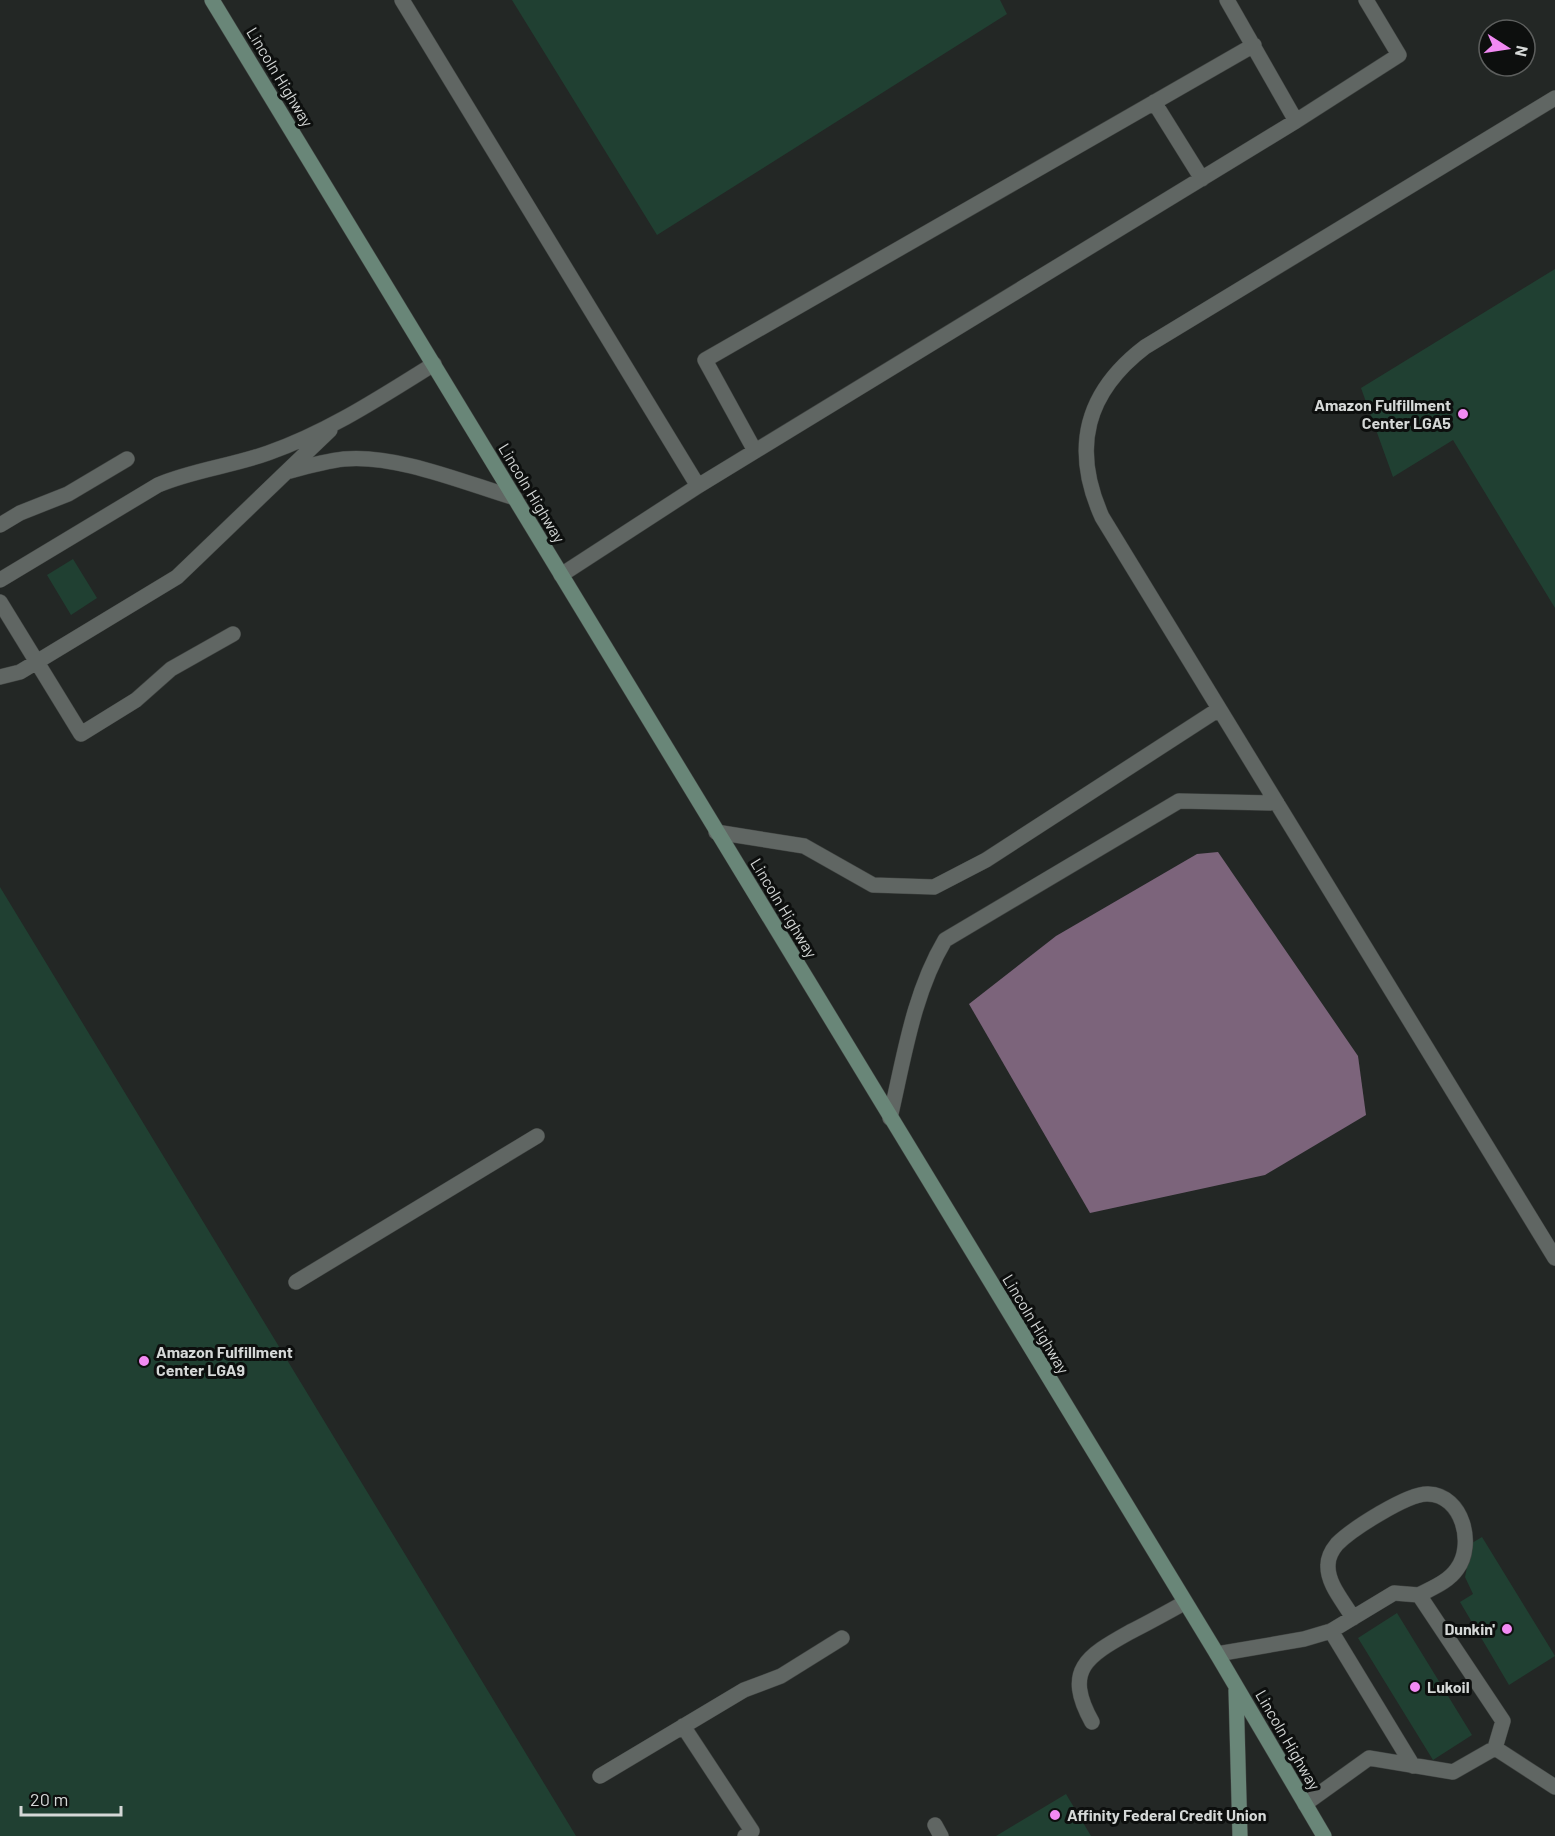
<svg xmlns="http://www.w3.org/2000/svg" width="1555" height="1836" font-family="Barlow,sans-serif">
<style>
.water{fill:#7c647b}
.building{fill:#204032}
.lines{fill:none;stroke-linecap:round;stroke-linejoin:round}
.service-casing{stroke:#404442;stroke-width:16}
.secondary-casing{stroke:#404442;stroke-width:16}
.service{stroke:#606663;stroke-width:15}
.secondary{stroke:#698678;stroke-width:15}
.poi-dot{fill:#f28af3;stroke:#0d0f0e;stroke-width:2}
.labels{text-anchor:middle;stroke-width:6;stroke-linejoin:round;paint-order:stroke}
.street-label{font-size:16px;fill:#d5d8d7;stroke:#0d0f0e}
.poi-label{font-size:16px;font-weight:bold;fill:#d5d8d7;stroke:#0d0f0e;text-anchor:start}
</style>
<rect width="100%" height="100%" fill="#232725"/>
<path class="water" d="M1218,852L1358,1056L1366,1115L1265,1175L1090,1213L969,1004L1056,936L1197,854Z"/>
<path class="building" d="M512,0H1000L1007,14L657,235Z
M1555,269V608L1453,440L1393,477L1361,388Z
M73,559L97,598L71,615L47,575Z
M0,887L576,1836H0Z
M1482,1537L1555,1656L1509,1685L1460,1602L1473,1594L1465,1577L1472,1543Z
M1397,1613L1472,1735L1433,1760L1358,1638Z
M1066,1794L1091,1836H996Z"/>
<g class="lines">
<defs>
<path id="service" d="M402,0L698,486
M1555,98L1145,347C1086,392 1071,448 1102,517L1555,1258
M1154,102L1202,179
M1296,121L1399,55L1366,0
M755,451L705,360L1254,45
M290,471C308,466 326,461 344,459C396,454 465,483 515,498
M0,525L20,513L68,494L127,459
M561,575L698,486L1296,121L1227,0
M0,580L158,485C193,470 232,466 268,453C328,432 381,397 434,364
M0,602L81,734L136,700L171,669L233,634
M0,677L20,672L177,577L330,430
M716,832L804,846L873,885L934,887L986,860L1219,709
M890,1118C904,1058 913,994 945,940L1179,801L1277,803
M296,1282L537,1136
M1353,1618C1344,1602 1327,1584 1328,1565C1328,1557 1332,1550 1337,1544C1352,1529 1408,1493 1428,1494C1463,1495 1475,1545 1457,1569C1448,1582 1432,1588 1419,1595
M1331,1631L1413,1766
M1217,1654L1304,1639L1331,1631L1394,1593L1419,1595L1503,1721L1495,1748L1453,1772L1369,1758L1305,1804
M1092,1722C1063,1670 1087,1656 1130,1632C1148,1623 1166,1613 1184,1603
M683,1726L752,1831L745,1836
M1495,1748L1555,1787
M600,1776L744,1690L781,1676L842,1638
M935,1825L941,1836"/>
<path id="secondary" d="M212,0L1217,1654L1324,1836
M1236,1690L1240,1836"/>
</defs>
<use href="#service" class="service-casing"/>
<use href="#secondary" class="secondary-casing"/>
<use href="#service" class="service"/>
<use href="#secondary" class="secondary"/>
</g>
<g class="poi-dot">
<circle cx="1463" cy="414" r="6"/>
<circle cx="144" cy="1361" r="6"/>
<circle cx="1507" cy="1629" r="6"/>
<circle cx="1415" cy="1687" r="6"/>
<circle cx="1055" cy="1815" r="6"/>
</g>
<g class="labels">
<g class="street-label">
<text transform="translate(280 77) rotate(59)" y="6">Lincoln Highway</text>
<text transform="translate(532 493) rotate(59)" y="6">Lincoln Highway</text>
<text transform="translate(784 908) rotate(59)" y="6">Lincoln Highway</text>
<text transform="translate(1036 1324) rotate(59)" y="6">Lincoln Highway</text>
<text transform="translate(1288 1740) rotate(60)" y="6">Lincoln Highway</text>
</g>
<g class="poi-label">
<text x="1451" y="411" text-anchor="end">Amazon Fulfillment<tspan x="1451" dy="18">Center LGA5</tspan></text>
<text x="156" y="1358">Amazon Fulfillment<tspan x="156" dy="18">Center LGA9</tspan></text>
<text x="1495" y="1635" text-anchor="end">Dunkin'</text>
<text x="1427" y="1693">Lukoil</text>
<text x="1067" y="1821">Affinity Federal Credit Union</text>
</g>
</g>
<g transform="translate(1507 48) rotate(102)"><circle r="28" fill="#0d0f0e" stroke="#5d5f5e" stroke-width="1.5"/>
<path d="M0-4.5L10 22L0 15L-10 22Z" fill="#f28af3"/>
<text y="-9" font-size="16" font-weight="bold" text-anchor="middle" fill="#d5d8d7">N</text>
</g>
<path d="M21 1806v9h100v-9" fill="none" stroke="#d5d8d7" stroke-width="3"/>
<text x="30" y="1806" font-size="18" fill="#d5d8d7" stroke="#0d0f0e" stroke-width="4.5" paint-order="stroke">20 m</text>
</svg>
